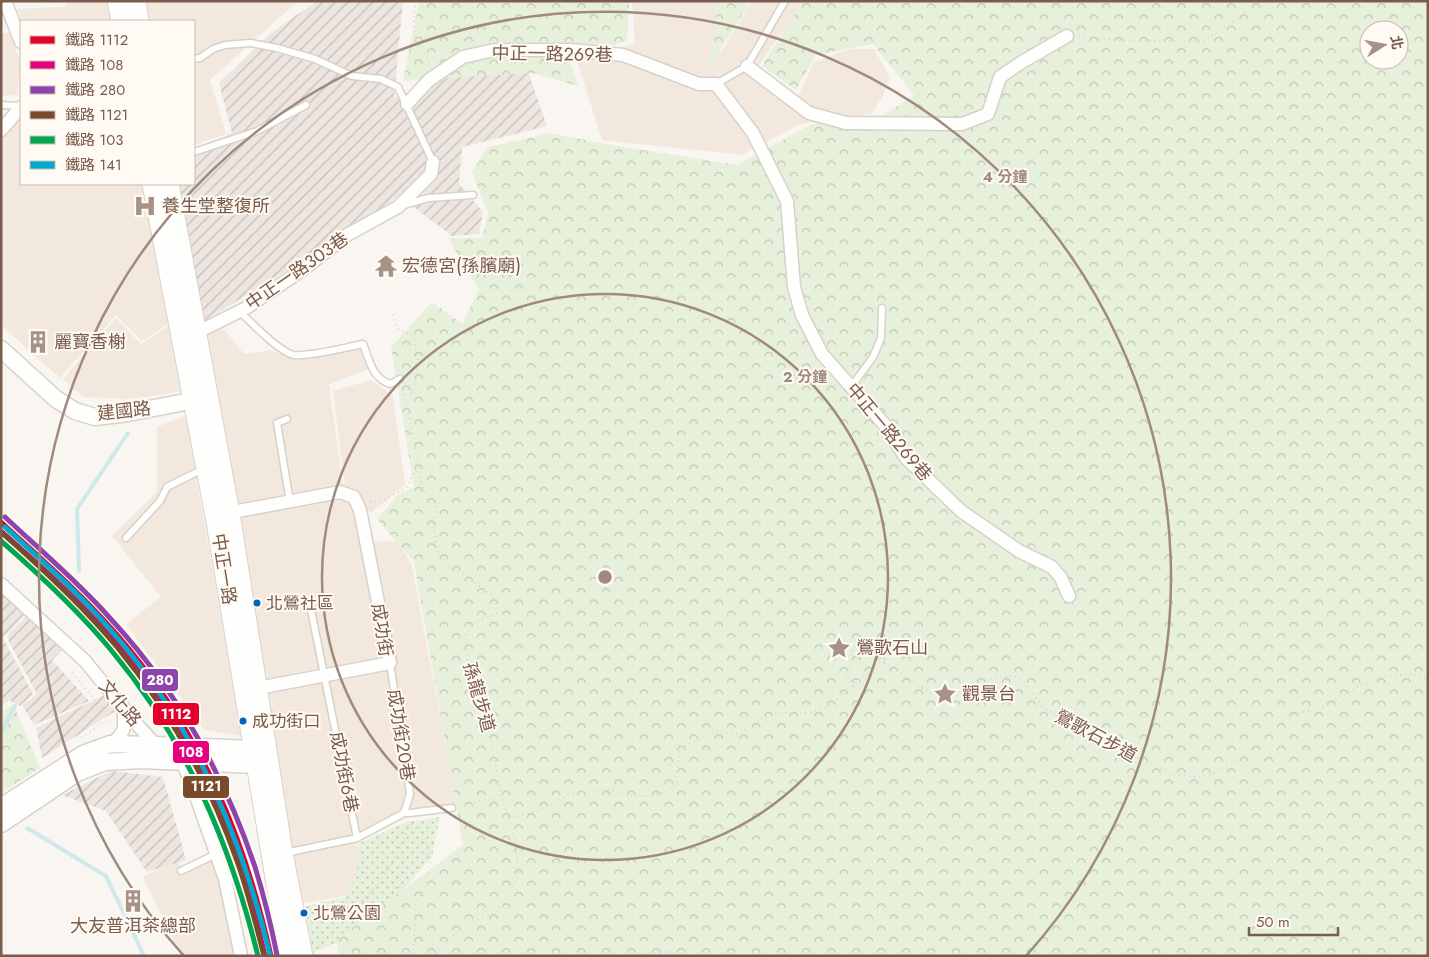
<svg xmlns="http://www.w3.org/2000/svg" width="1429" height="957" font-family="Jost,'Noto Sans TC',sans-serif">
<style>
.residential{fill:#f2e8de}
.industrial{fill:url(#industrial-furrows)}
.green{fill:url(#green-dots)}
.forest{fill:url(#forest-crowns);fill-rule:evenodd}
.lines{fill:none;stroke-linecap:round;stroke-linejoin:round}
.stream{stroke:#d0e8ea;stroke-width:4}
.service-casing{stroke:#d7d1cb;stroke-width:9}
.minor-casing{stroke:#d7d1cb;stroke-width:15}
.tertiary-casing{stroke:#d7d1cb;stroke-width:19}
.secondary-casing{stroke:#d9d2cb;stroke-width:21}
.path{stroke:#dcd5d0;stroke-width:2;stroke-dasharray:1 4;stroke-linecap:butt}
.service{stroke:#fefefd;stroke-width:6}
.minor{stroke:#fefefd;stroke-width:12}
.tertiary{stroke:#fefefd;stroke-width:16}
.secondary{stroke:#fefefd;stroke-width:19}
.rail-1-casing{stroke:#fffaf3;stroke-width:9}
.rail-2-casing{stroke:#fffaf3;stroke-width:9}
.rail-3-casing{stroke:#fffaf3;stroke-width:9}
.rail-4-casing{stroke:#fffaf3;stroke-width:9}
.rail-5-casing{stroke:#fffaf3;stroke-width:9}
.rail-6-casing{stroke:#fffaf3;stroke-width:9}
.rail-1{stroke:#e4002b;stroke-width:5}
.rail-2{stroke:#e5007d;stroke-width:5}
.rail-3{stroke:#8e44ad;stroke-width:5}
.rail-4{stroke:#7a4b2a;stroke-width:5}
.rail-5{stroke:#00a651;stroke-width:5}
.rail-6{stroke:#00a9ce;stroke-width:5}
.ring{fill:none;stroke:#9f8a7d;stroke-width:2.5}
.bus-dot{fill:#0065bd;stroke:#fffaf3;stroke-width:2}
.labels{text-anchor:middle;stroke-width:4;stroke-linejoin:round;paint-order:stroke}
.bus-label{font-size:17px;fill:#7a5c4d;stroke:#fffaf3;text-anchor:start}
.street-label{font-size:18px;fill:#7a5c4d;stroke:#fffaf3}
.poi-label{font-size:18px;fill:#7a5c4d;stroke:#fffaf3;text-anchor:start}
.centre{fill:#9f8a7d;stroke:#fffaf3;stroke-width:2.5}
.ring-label{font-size:15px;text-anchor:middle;font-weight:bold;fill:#9f8a7d;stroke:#fffaf3;stroke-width:4;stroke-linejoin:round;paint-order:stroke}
.line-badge{stroke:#fffaf3;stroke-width:2}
.badge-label{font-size:14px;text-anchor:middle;font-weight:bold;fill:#fff}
</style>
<defs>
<pattern id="industrial-furrows" width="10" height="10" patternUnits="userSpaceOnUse" patternTransform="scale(1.25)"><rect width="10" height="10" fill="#ede5e0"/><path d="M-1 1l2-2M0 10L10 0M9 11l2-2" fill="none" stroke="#c5bdb8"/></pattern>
<pattern id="green-dots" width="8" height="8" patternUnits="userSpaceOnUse" patternTransform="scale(1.25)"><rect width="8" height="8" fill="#e7f0db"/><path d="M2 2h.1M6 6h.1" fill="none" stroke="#c0c6b4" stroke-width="1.8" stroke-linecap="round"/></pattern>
<pattern id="forest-crowns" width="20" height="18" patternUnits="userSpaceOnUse" patternTransform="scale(1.25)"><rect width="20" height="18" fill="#e7f0db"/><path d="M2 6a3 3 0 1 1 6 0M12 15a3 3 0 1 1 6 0" fill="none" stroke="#c0c6b4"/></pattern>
</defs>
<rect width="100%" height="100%" fill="#f9f5f0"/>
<path class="residential" d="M66,1H114L117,21H22L17,9L66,7Z
M142,1H300L282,15L210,80L226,134L194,145V21H146Z
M632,1H717L713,51L720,54L752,1H804L752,75L793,107L814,62L849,49H874L890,77L883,96L871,114L800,124L742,155L602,140L577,61L635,43Z
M1,33H9L21,62L17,95L1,96Z
M21,118V184H147L171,322L142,341L116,315L60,378L1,325V140Z
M116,318L141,344L172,324L185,391L130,399L83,397L63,379Z
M223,328L244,354L271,350L294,360L361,348L369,369L329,384L343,487L369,516L373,542L398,541L412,566L457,806L415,814L357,840L364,892L301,904L266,684L206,337Z
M371,380L393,396L405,485L371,513L345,487L333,391Z
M186,415L241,736L205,730L126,624L161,597L112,536L157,492V427Z
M214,859L239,956H181L143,877L176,860L184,873Z"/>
<path class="industrial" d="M317,1H403L394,98L474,68L526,66L547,126L462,147L459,184L483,212L479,234L452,236L399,196L313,255L202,322L174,184H194V154L232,133L219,83L271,33Z
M1,594L27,612L3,638L33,694L20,706L9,700L1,706Z
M29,613L63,649L52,660L89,701L34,725L22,705L37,694L9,642L8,635Z
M107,694L117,710L42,758L36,728Z
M111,771L163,777L186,860L147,872L106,811L62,795Z"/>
<path class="green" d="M440,817L432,856L384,913L350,936L313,953L305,906L346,897L357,875L359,843L407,822Z"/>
<path class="forest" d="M419,1H629L627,41L569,59L578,86L532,73L403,81Z
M718,1H751L708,70Z
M803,1H1428V956H339L336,940L463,845L414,562L377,519L398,495L414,487L391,347L432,302L462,324L479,290L448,238H482L488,213L472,172L488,147L550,133L605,144L737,165L812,124L881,117L914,95L873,44L816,55L796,90L762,66ZM1369,30H1399V60H1369Z
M11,706L15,709L40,768L1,793V712Z"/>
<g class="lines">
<path class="stream" d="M79,571L77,509L128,433
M1,733L15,706
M27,828L106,876L144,956"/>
<defs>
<path id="service" d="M194,59L200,58L213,49L225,45L251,43L277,48L315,59L352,76L381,79L398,87L433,162
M716,84L747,66L785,1
M1,105L21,106
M194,152L257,131L306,105
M404,205L428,198L473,195
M239,311C251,322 279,352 294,355C307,357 348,347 363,344C370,361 372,378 390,384L400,379
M851,387L873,357L881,338L882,308
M287,419L277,423L290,502
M126,538L160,501L167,487L205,468
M310,605L357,838
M404,813H409L452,808
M285,853L357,838L404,813L410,794L390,663
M181,871L216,854"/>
<path id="minor" d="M5,1L21,42
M747,66L809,113L846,123L962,124L988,114L1000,77L1022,62L1067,36
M407,104L429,80L463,57L494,50H571L623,55L699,84H716L753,133L787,201L794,287L802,315L822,354L885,425L906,458L961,511L1019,551L1052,567L1061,578L1069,596
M1,130L21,107
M196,333L246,308L305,268L347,235L398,207L431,174L433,162
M222,514L340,492L354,497L360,510L390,663L258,688
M1,584L85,661L140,728L156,745
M110,744C127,733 125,726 123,706
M183,763L197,799L225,879L241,956"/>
<path id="tertiary" d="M1,349L56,399L75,411L95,417L128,413L206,398
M1,807L83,754L110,744L156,745L253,749L268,756L256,765L141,760L105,762L77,773L1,824"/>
<path id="secondary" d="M117,1L121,21
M136,1L139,21
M152,184L215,516L288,956
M169,184L230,513L283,853L303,956"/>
</defs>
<use href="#service" class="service-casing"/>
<use href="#minor" class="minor-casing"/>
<use href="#tertiary" class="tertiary-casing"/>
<use href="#secondary" class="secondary-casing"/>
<path class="path" d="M416,1C410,30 415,38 429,62V65
M1079,37L1118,40L1202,42L1262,1
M392,315L399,330L412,335C420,355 419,373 412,393L406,385
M403,389L407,405L423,489L437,504L434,526L437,551L449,567L464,575L493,596L497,613L471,624L465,638L468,666L484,708L504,805L515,840L519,876L496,912L463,927L436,951L434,956
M370,502L381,501L406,488L419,463
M72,673L107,714V720L81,738
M853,686L850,679L845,675L851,662L852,649C868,639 874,652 885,663
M669,765L678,761
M460,806L502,795
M508,818L540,811L570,794L608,789L631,796H652L668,791L677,783L679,748L716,732L739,734L761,719L775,713H811L828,706L836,701L860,679L885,663L931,693L954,695L976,680L1015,676L1023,681L1043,707L1076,730L1173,774L1196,777L1211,775L1242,757L1290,715L1326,706L1356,687L1384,677L1411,674L1428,679
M411,825L422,831L431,860L424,888L416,905L413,956
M312,923C326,919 340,915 352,908C377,893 403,850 409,822
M1,953L3,956
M635,956L666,951L684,956"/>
<use href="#service" class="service"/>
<use href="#minor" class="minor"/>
<use href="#tertiary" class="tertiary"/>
<use href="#secondary" class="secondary"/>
<defs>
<path id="rail-1" d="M1,522C41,559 82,594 118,636C200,731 244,834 271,956"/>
<path id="rail-2" d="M1,531C35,561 69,591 100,625C188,721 237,830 265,956"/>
<path id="rail-3" d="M5,517C40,550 77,581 109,617C175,688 224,774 255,867C264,896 271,925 277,955"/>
<path id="rail-4" d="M1,532C42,568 82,605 117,647C169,710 210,784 237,861C248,892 256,924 264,956"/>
<path id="rail-5" d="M1,541C40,575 78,610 111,650C186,740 230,843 258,956"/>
<path id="rail-6" d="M5,527C46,564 86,600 121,642C198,734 242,839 270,955"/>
</defs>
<use href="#rail-1" class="rail-1-casing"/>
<use href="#rail-2" class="rail-2-casing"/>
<use href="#rail-3" class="rail-3-casing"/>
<use href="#rail-4" class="rail-4-casing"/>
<use href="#rail-5" class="rail-5-casing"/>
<use href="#rail-6" class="rail-6-casing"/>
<use href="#rail-1" class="rail-1"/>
<use href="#rail-2" class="rail-2"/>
<use href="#rail-3" class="rail-3"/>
<use href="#rail-4" class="rail-4"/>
<use href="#rail-5" class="rail-5"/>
<use href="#rail-6" class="rail-6"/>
</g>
<g class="ring">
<circle cx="605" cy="577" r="283"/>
<path d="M184 956A566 566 0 1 1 1026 956"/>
</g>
<defs>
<symbol id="hospital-bare" viewBox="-9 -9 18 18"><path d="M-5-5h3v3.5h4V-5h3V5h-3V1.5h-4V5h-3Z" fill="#a69286" stroke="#fffaf3" stroke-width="2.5" paint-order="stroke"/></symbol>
<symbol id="temple-bare" viewBox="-9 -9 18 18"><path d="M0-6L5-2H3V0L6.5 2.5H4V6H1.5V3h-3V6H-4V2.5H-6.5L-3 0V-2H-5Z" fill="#a69286" stroke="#fffaf3" stroke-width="2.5" paint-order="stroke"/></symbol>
<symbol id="building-bare" viewBox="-9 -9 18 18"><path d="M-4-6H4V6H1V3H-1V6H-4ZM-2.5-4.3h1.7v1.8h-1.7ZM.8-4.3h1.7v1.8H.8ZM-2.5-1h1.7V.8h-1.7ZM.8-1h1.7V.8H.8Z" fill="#a69286" stroke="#fffaf3" stroke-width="2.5" paint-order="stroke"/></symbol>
<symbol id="sight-bare" viewBox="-9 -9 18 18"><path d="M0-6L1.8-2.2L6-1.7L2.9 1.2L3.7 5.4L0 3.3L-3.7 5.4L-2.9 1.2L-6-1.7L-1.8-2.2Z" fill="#a69286" stroke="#fffaf3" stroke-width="2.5" paint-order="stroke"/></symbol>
</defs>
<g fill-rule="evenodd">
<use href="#hospital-bare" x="129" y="190" width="32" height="32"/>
<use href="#temple-bare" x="370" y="250" width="32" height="32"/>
<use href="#building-bare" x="22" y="326" width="32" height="32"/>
<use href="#sight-bare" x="823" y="632" width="32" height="32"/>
<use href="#sight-bare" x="929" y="678" width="32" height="32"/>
<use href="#building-bare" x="117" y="885" width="32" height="32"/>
</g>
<g class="bus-dot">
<circle cx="257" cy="603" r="4.5"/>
<circle cx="243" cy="721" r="4.5"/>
<circle cx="304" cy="913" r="4.5"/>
</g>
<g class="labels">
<g class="bus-label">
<text x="266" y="609">北鶯社區</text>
<text x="252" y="727">成功街口</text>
<text x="313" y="919">北鶯公園</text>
</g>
<g class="street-label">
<text transform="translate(552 54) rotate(1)" y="6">中正一路269巷</text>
<text transform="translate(297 271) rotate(-35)" y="6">中正一路303巷</text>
<text transform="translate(124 411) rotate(-6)" y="6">建國路</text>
<text transform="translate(889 432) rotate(50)" y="6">中正一路269巷</text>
<text transform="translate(224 569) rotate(81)" y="6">中正一路</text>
<text transform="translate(382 630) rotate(81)" y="6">成功街</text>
<text transform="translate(479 697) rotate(74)" y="6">孫龍步道</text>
<text transform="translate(120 703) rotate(50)" y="6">文化路</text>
<text transform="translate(401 735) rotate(81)" y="6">成功街20巷</text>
<text transform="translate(1096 736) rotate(28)" y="6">鶯歌石步道</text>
<text transform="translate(344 772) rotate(79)" y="6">成功街6巷</text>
</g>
<g class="poi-label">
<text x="162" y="212">養生堂整復所</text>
<text x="402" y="272">宏德宮(孫臏廟)</text>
<text x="54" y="348">麗寶香榭</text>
<text x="856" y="654">鶯歌石山</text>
<text x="962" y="700">觀景台</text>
<text x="133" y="932" text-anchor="middle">大友普洱茶總部</text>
</g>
</g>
<circle cx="605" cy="577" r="8" class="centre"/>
<g class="ring-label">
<text x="1005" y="182">4 分鐘</text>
<text x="805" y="382">2 分鐘</text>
</g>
<g class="line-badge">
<rect x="141" y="668" width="38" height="24" rx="5" fill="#8e44ad"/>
<rect x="152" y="702" width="48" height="24" rx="5" fill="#e4002b"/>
<rect x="172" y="740" width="38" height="24" rx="5" fill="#e5007d"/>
<rect x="182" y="775" width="48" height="24" rx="5" fill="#7a4b2a"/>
</g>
<g class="badge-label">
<text x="160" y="685">280</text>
<text x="176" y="719">1112</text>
<text x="191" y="757">108</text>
<text x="206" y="791">1121</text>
</g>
<rect width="1429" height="957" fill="none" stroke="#7a5c4d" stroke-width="5"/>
<rect x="20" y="20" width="175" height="165" fill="#fffaf3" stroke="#cabbb1"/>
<rect x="30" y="36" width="25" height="8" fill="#e4002b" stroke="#cabbb1"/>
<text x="65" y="45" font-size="15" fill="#7a5c4d">鐵路 1112</text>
<rect x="30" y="61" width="25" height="8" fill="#e5007d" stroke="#cabbb1"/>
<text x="65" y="70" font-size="15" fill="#7a5c4d">鐵路 108</text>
<rect x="30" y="86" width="25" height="8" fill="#8e44ad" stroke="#cabbb1"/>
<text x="65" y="95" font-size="15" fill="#7a5c4d">鐵路 280</text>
<rect x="30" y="111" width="25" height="8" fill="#7a4b2a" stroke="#cabbb1"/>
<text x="65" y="120" font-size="15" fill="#7a5c4d">鐵路 1121</text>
<rect x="30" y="136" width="25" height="8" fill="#00a651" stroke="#cabbb1"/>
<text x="65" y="145" font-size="15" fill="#7a5c4d">鐵路 103</text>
<rect x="30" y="161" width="25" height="8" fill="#00a9ce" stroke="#cabbb1"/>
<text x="65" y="170" font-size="15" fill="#7a5c4d">鐵路 141</text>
<g transform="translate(1384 45) rotate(79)"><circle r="24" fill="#fffaf3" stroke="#cabbb1"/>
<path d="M0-4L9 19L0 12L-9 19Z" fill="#a69286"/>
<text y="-8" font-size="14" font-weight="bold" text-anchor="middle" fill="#7a5c4d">北</text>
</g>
<path d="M1249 927v8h89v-8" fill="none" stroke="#7a5c4d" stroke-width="2.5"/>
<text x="1256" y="927" font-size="15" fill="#7a5c4d" stroke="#fffaf3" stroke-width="4" paint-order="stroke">50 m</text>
</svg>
